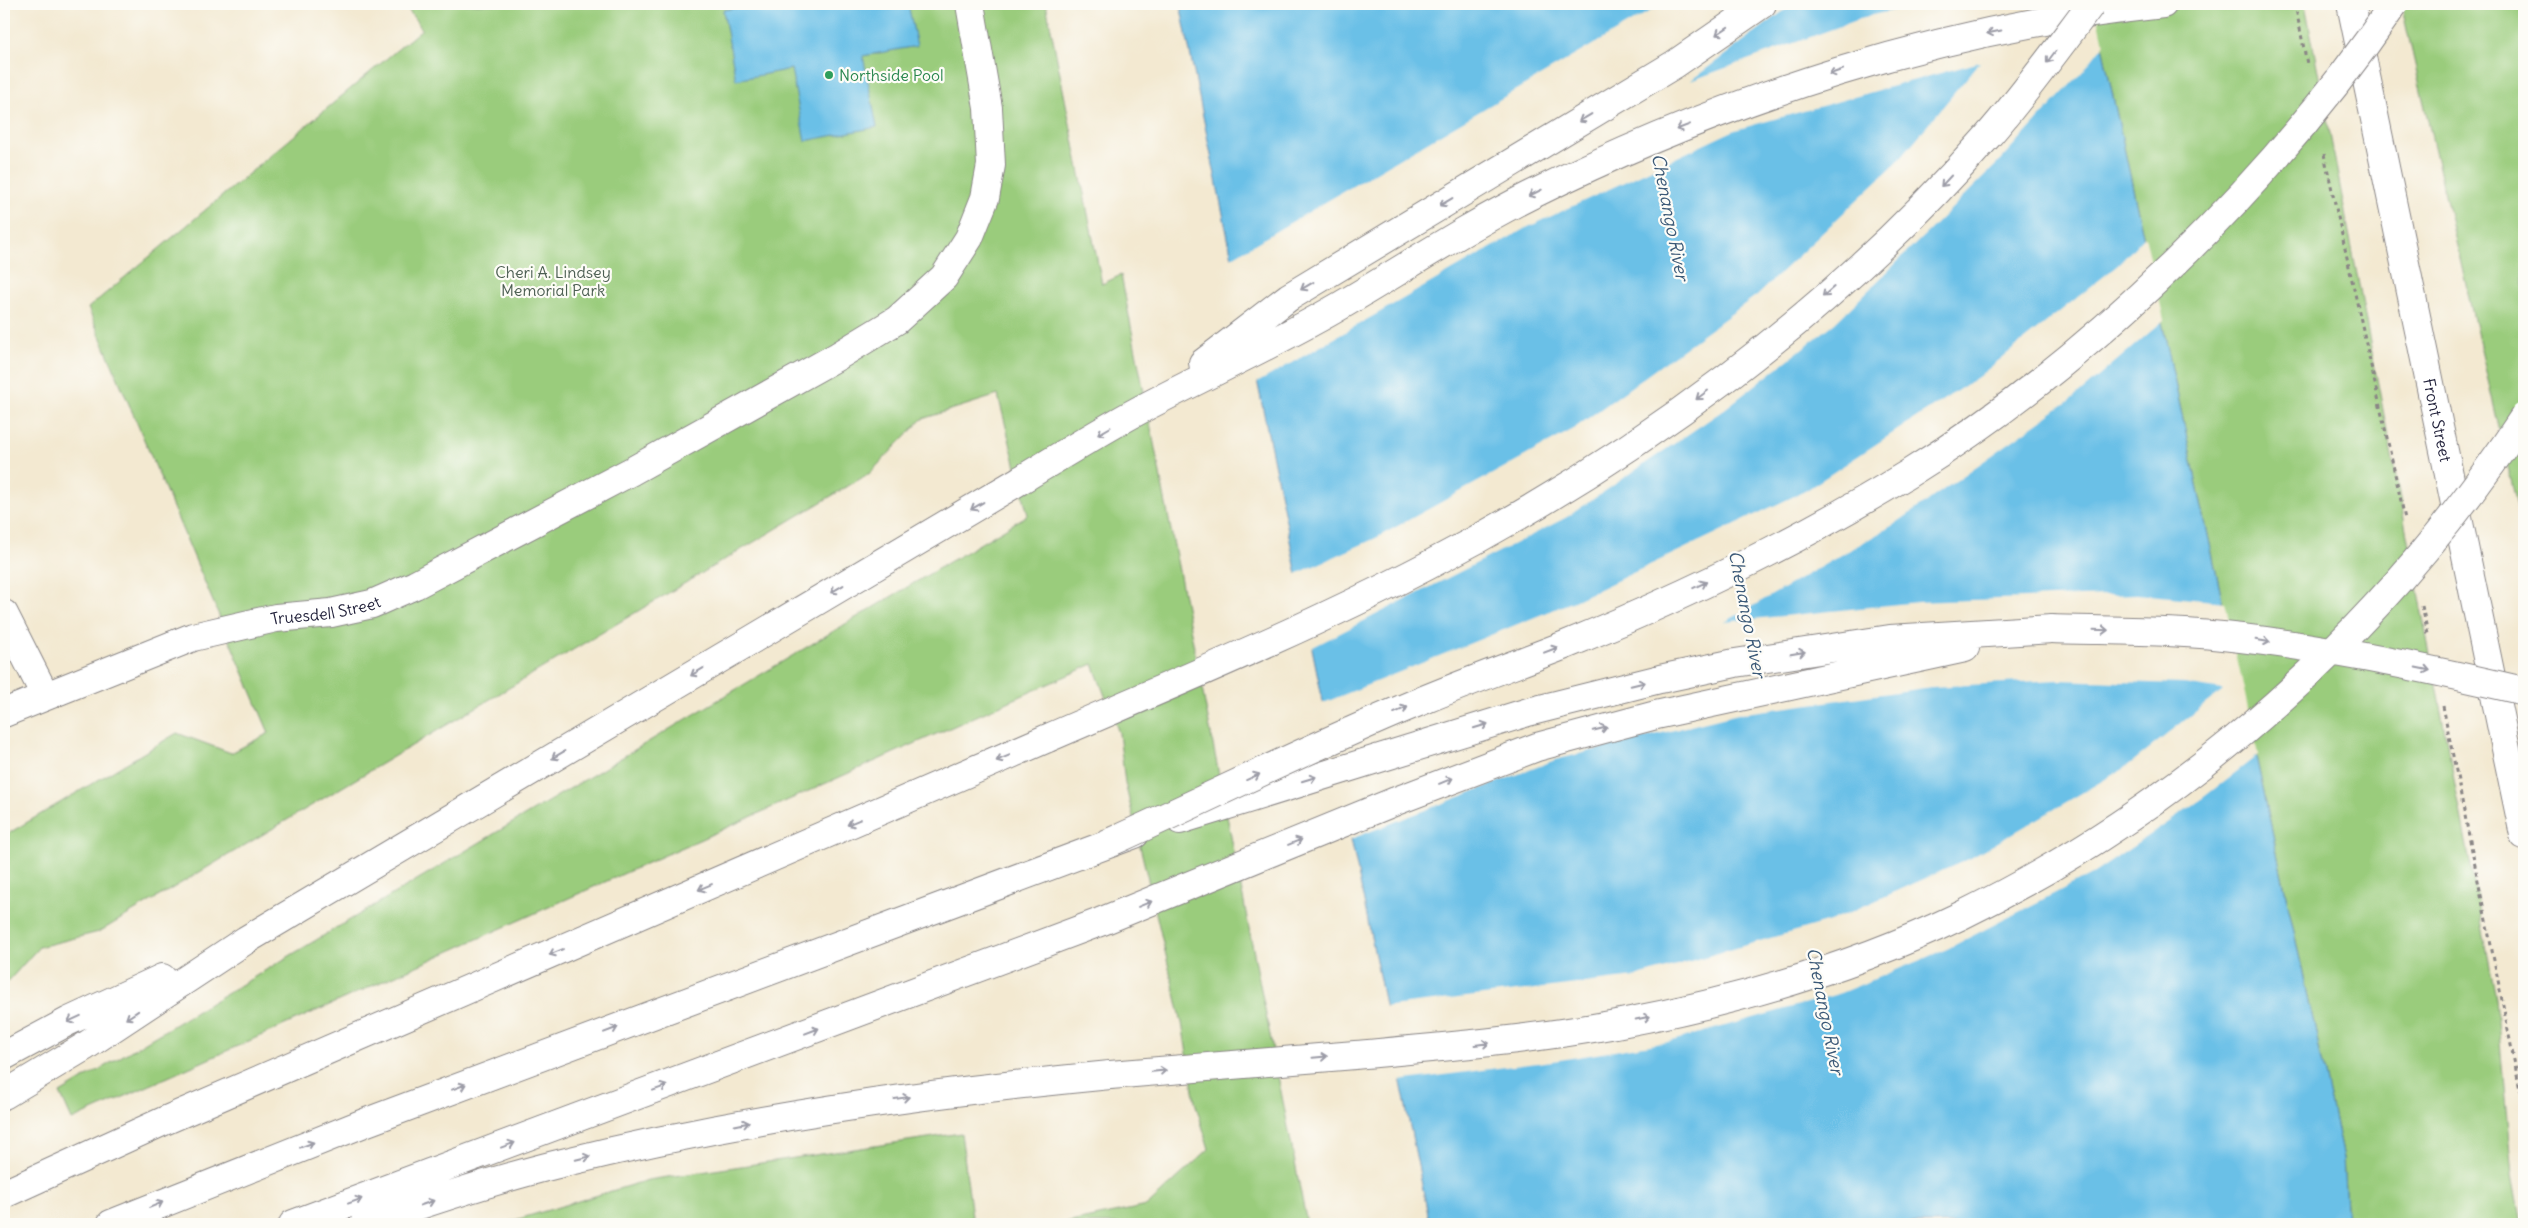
<svg xmlns="http://www.w3.org/2000/svg" width="2528" height="1228" font-family="Delius,sans-serif">
<style>
.green{fill:#9acc7c;stroke:#5e775c}
.water{fill:#6ac0e7;stroke:#467191}
.pier{fill:#f3e9d1}
.lines{fill:none;stroke-linecap:round;stroke-linejoin:round}
.minor-casing{stroke:#8a8686;stroke-width:30}
.major-casing{stroke:#8a8686;stroke-width:30}
.highway-casing{stroke:#8a8686;stroke-width:30}
.path{stroke:#8a8686;stroke-width:3;stroke-dasharray:4 4;stroke-linecap:butt}
.minor{stroke:#fff;stroke-width:28}
.major{stroke:#fff;stroke-width:28}
.highway{stroke:#fff;stroke-width:28}
.highway-bridge-casing{stroke:#8a8686;stroke-width:30;stroke-linecap:butt}
.highway-bridge{stroke:#fff;stroke-width:28}
.oneway{stroke:#9c9ca7}
.leisure-dot{fill:#2e9e5b;stroke:#fdfcf7;stroke-width:2}
.labels{text-anchor:middle;stroke-width:4.5;stroke-linejoin:round;paint-order:stroke}
.leisure-label{font-size:16px;fill:#27864d;stroke:#fdfcf7;text-anchor:start}
.park-label{font-size:16px;fill:#4c5e52;stroke:#fdfcf7}
.street-label{font-size:16px;fill:#22223b;stroke:#fdfcf7}
.water-label{font-size:18px;font-style:italic;fill:#3b5977;stroke:#fdfcf7}
</style>
<rect width="100%" height="100%" fill="#fdfcf7"/>
<filter id="ink" filterUnits="userSpaceOnUse"><feTurbulence type="fractalNoise" baseFrequency=".02" numOctaves="2"/><feDisplacementMap in="SourceGraphic" scale="10" xChannelSelector="R" yChannelSelector="G"/><feConvolveMatrix kernelMatrix="1 2 1 2 8 2 1 2 1" color-interpolation-filters="sRGB"/></filter>
<filter id="wash" filterUnits="userSpaceOnUse"><feTurbulence type="fractalNoise" baseFrequency=".0096" numOctaves="4" result="noise"/><feDisplacementMap in="SourceGraphic" scale="20" xChannelSelector="R" yChannelSelector="G"/><feGaussianBlur stdDeviation="1.12" result="paint"/><feColorMatrix in="noise" values="0 0 0 0 0 0 0 0 0 0 0 0 0 0 0 0 0 1.4 0 .05"/><feComposite in="paint" operator="in"/></filter>
<g filter="url(#wash)">
<rect width="100%" height="100%" fill="#f3e9d1"/>
<path class="green" d="M404,4H1046L1102,284L1121,275L1307,1224H1061L1147,1206L1209,1149L1195,1102L1182,1023L1125,783L1119,733L1093,664L72,1120L60,1093L1028,515L998,395L922,419L870,473L99,932L39,947L4,986V836L177,733L231,753L269,733L88,308L422,29Z
M2093,4H2305L2496,998L2512,1175L2521,1224H2347L2343,1158Z
M2401,4H2524V536Z
M961,1133L973,1224H502L648,1180Z"/>
<path class="water" d="M756,4H908L917,46L863,56L877,127L805,141L791,69L736,80L723,10Z
M1180,4H2093L2343,1158L2347,1224H1430Z"/>
<path class="pier" d="M1662,4H1793L1690,81L1868,16L1922,4H2095L2104,44L2084,70L1998,163L1835,323L1722,411L1567,517L1309,649L1294,575L1376,538L1572,430L1757,295L1897,162L1980,62L1735,130L1524,229L1255,384L1229,259Z
M2145,236L2164,320L2077,395L1895,524L1725,622L1918,602L2137,594L2225,602L2258,755L2191,807L2094,873L1947,949L1838,994L1668,1042L1560,1060L1398,1081L1383,1007L1635,977L1830,921L1971,858L2126,767L2223,690L2184,684L2057,680L1932,687L1738,714L1555,760L1348,840L1321,704L1572,602L1805,491L1978,377L2118,265Z"/>
</g>
<g filter="url(#ink)">
<g class="lines">
<defs>
<g id="minor">
<path d="M4,614L45,695"/>
<path id="s1" d="M4,713L193,637L276,618L331,613L372,604L415,585L632,471L838,356L897,320L944,277L969,238L985,198L991,165L988,108L970,4"/>
</g>
<g id="major">
<path id="s2" d="M2351,4L2524,835"/>
</g>
<path id="highway" d="M1203,363L1289,297L1675,64L1762,4
M1180,820L1528,712L1660,679L1735,663L1890,639L2052,629
M4,1056L69,1021L162,978
M4,1095L84,1047L246,940L1019,481C1062,455 1105,428 1149,405C1210,373 1274,344 1333,310C1399,272 1461,230 1529,196C1726,98 1943,27 2163,4
M4,1194L164,1121L1048,738
M111,1224L364,1123L1135,834
M293,1224L1100,922L1396,801L1537,747L1656,715L1965,648
M364,1224C427,1202 490,1181 554,1165C737,1119 923,1093 1110,1075"/>
</defs>
<use href="#minor" class="minor-casing"/>
<use href="#major" class="major-casing"/>
<use href="#highway" class="highway-casing"/>
<path class="path" d="M2295,4L2307,64
M2324,154L2405,519
M2422,606L2428,634
M2443,706L2524,1110"/>
<use href="#minor" class="minor"/>
<use href="#major" class="major"/>
<use href="#highway" class="highway"/>
<defs>
<path id="highway-bridge" d="M2052,629C2115,631 2179,630 2241,638C2336,649 2431,669 2524,691
M1048,738C1175,683 1304,630 1427,566C1634,459 1833,313 1987,137C2024,95 2057,49 2091,4
M1113,841C1217,794 1320,742 1426,699C1472,680 1519,663 1565,645C1683,597 1799,541 1908,474C2092,360 2273,182 2394,4
M1110,1075C1192,1068 1274,1061 1355,1055C1443,1047 1530,1040 1616,1024C1733,1002 1852,968 1960,916C2190,804 2383,630 2524,417"/>
</defs>
<use href="#highway-bridge" class="highway-bridge-casing"/>
<use href="#highway-bridge" class="highway-bridge"/>
</g>
<defs><path id="oneway-shaft" d="M-6 0H5M1.5-3L5.5 0L1.5 3" fill="none" stroke-width="1.6" stroke-linecap="round" stroke-linejoin="round" transform="scale(1.25)"/></defs>
<g class="oneway">
<use href="#oneway-shaft" transform="translate(1722 31) rotate(146)"/>
<use href="#oneway-shaft" transform="translate(1994 32) rotate(168)"/>
<use href="#oneway-shaft" transform="translate(2051 57) rotate(127)"/>
<use href="#oneway-shaft" transform="translate(1836 72) rotate(161)"/>
<use href="#oneway-shaft" transform="translate(1585 118) rotate(149)"/>
<use href="#oneway-shaft" transform="translate(1683 127) rotate(159)"/>
<use href="#oneway-shaft" transform="translate(1946 181) rotate(133)"/>
<use href="#oneway-shaft" transform="translate(1535 193) rotate(154)"/>
<use href="#oneway-shaft" transform="translate(1446 202) rotate(149)"/>
<use href="#oneway-shaft" transform="translate(1307 286) rotate(149)"/>
<use href="#oneway-shaft" transform="translate(1828 292) rotate(139)"/>
<use href="#oneway-shaft" transform="translate(1702 395) rotate(143)"/>
<use href="#oneway-shaft" transform="translate(1104 431) rotate(150)"/>
<use href="#oneway-shaft" transform="translate(977 506) rotate(149)"/>
<use href="#oneway-shaft" transform="translate(1700 585) rotate(-25)"/>
<use href="#oneway-shaft" transform="translate(837 589) rotate(149)"/>
<use href="#oneway-shaft" transform="translate(2101 630) rotate(2)"/>
<use href="#oneway-shaft" transform="translate(2263 641) rotate(9)"/>
<use href="#oneway-shaft" transform="translate(1551 650) rotate(-21)"/>
<use href="#oneway-shaft" transform="translate(1798 653) rotate(-10)"/>
<use href="#oneway-shaft" transform="translate(2423 669) rotate(12)"/>
<use href="#oneway-shaft" transform="translate(697 672) rotate(149)"/>
<use href="#oneway-shaft" transform="translate(1638 684) rotate(-14)"/>
<use href="#oneway-shaft" transform="translate(1401 710) rotate(-24)"/>
<use href="#oneway-shaft" transform="translate(1481 726) rotate(-17)"/>
<use href="#oneway-shaft" transform="translate(1600 729) rotate(-14)"/>
<use href="#oneway-shaft" transform="translate(558 755) rotate(149)"/>
<use href="#oneway-shaft" transform="translate(1003 758) rotate(157)"/>
<use href="#oneway-shaft" transform="translate(1253 777) rotate(-24)"/>
<use href="#oneway-shaft" transform="translate(1309 779) rotate(-17)"/>
<use href="#oneway-shaft" transform="translate(1446 781) rotate(-22)"/>
<use href="#oneway-shaft" transform="translate(854 822) rotate(157)"/>
<use href="#oneway-shaft" transform="translate(1295 842) rotate(-22)"/>
<use href="#oneway-shaft" transform="translate(705 887) rotate(157)"/>
<use href="#oneway-shaft" transform="translate(1145 904) rotate(-22)"/>
<use href="#oneway-shaft" transform="translate(556 952) rotate(157)"/>
<use href="#oneway-shaft" transform="translate(132 1015) rotate(146)"/>
<use href="#oneway-shaft" transform="translate(1643 1018) rotate(-12)"/>
<use href="#oneway-shaft" transform="translate(74 1019) rotate(155)"/>
<use href="#oneway-shaft" transform="translate(611 1030) rotate(-21)"/>
<use href="#oneway-shaft" transform="translate(812 1031) rotate(-21)"/>
<use href="#oneway-shaft" transform="translate(1482 1044) rotate(-7)"/>
<use href="#oneway-shaft" transform="translate(1320 1057) rotate(-5)"/>
<use href="#oneway-shaft" transform="translate(1159 1071) rotate(-5)"/>
<use href="#oneway-shaft" transform="translate(459 1087) rotate(-21)"/>
<use href="#oneway-shaft" transform="translate(660 1088) rotate(-20)"/>
<use href="#oneway-shaft" transform="translate(902 1098) rotate(-8)"/>
<use href="#oneway-shaft" transform="translate(742 1124) rotate(-11)"/>
<use href="#oneway-shaft" transform="translate(307 1145) rotate(-21)"/>
<use href="#oneway-shaft" transform="translate(508 1145) rotate(-20)"/>
<use href="#oneway-shaft" transform="translate(583 1158) rotate(-13)"/>
<use href="#oneway-shaft" transform="translate(355 1201) rotate(-20)"/>
<use href="#oneway-shaft" transform="translate(427 1203) rotate(-19)"/>
<use href="#oneway-shaft" transform="translate(156 1205) rotate(-23)"/>
</g>
</g>
<circle class="leisure-dot" cx="829" cy="75" r="5"/>
<g class="labels">
<g class="leisure-label">
<text x="839" y="81">Northside Pool</text>
</g>
<g class="park-label">
<text x="553" y="278">Cheri A. Lindsey<tspan x="553" dy="18">Memorial Park</tspan></text>
</g>
<g class="street-label">
<text dy="6" stroke="none"><textPath href="#s2" startOffset="425">Front Street</textPath></text>
<text dy="6" stroke="none"><textPath href="#s1" startOffset="339">Truesdell Street</textPath></text>
</g>
<g class="water-label">
<text transform="translate(1670 217) rotate(79)" y="6">Chenango River</text>
<text transform="translate(1747 614) rotate(79)" y="6">Chenango River</text>
<text transform="translate(1825 1011) rotate(79)" y="6">Chenango River</text>
</g>
</g>
<rect width="2528" height="1228" fill="none" stroke="#fdfcf7" stroke-width="20"/>
</svg>
